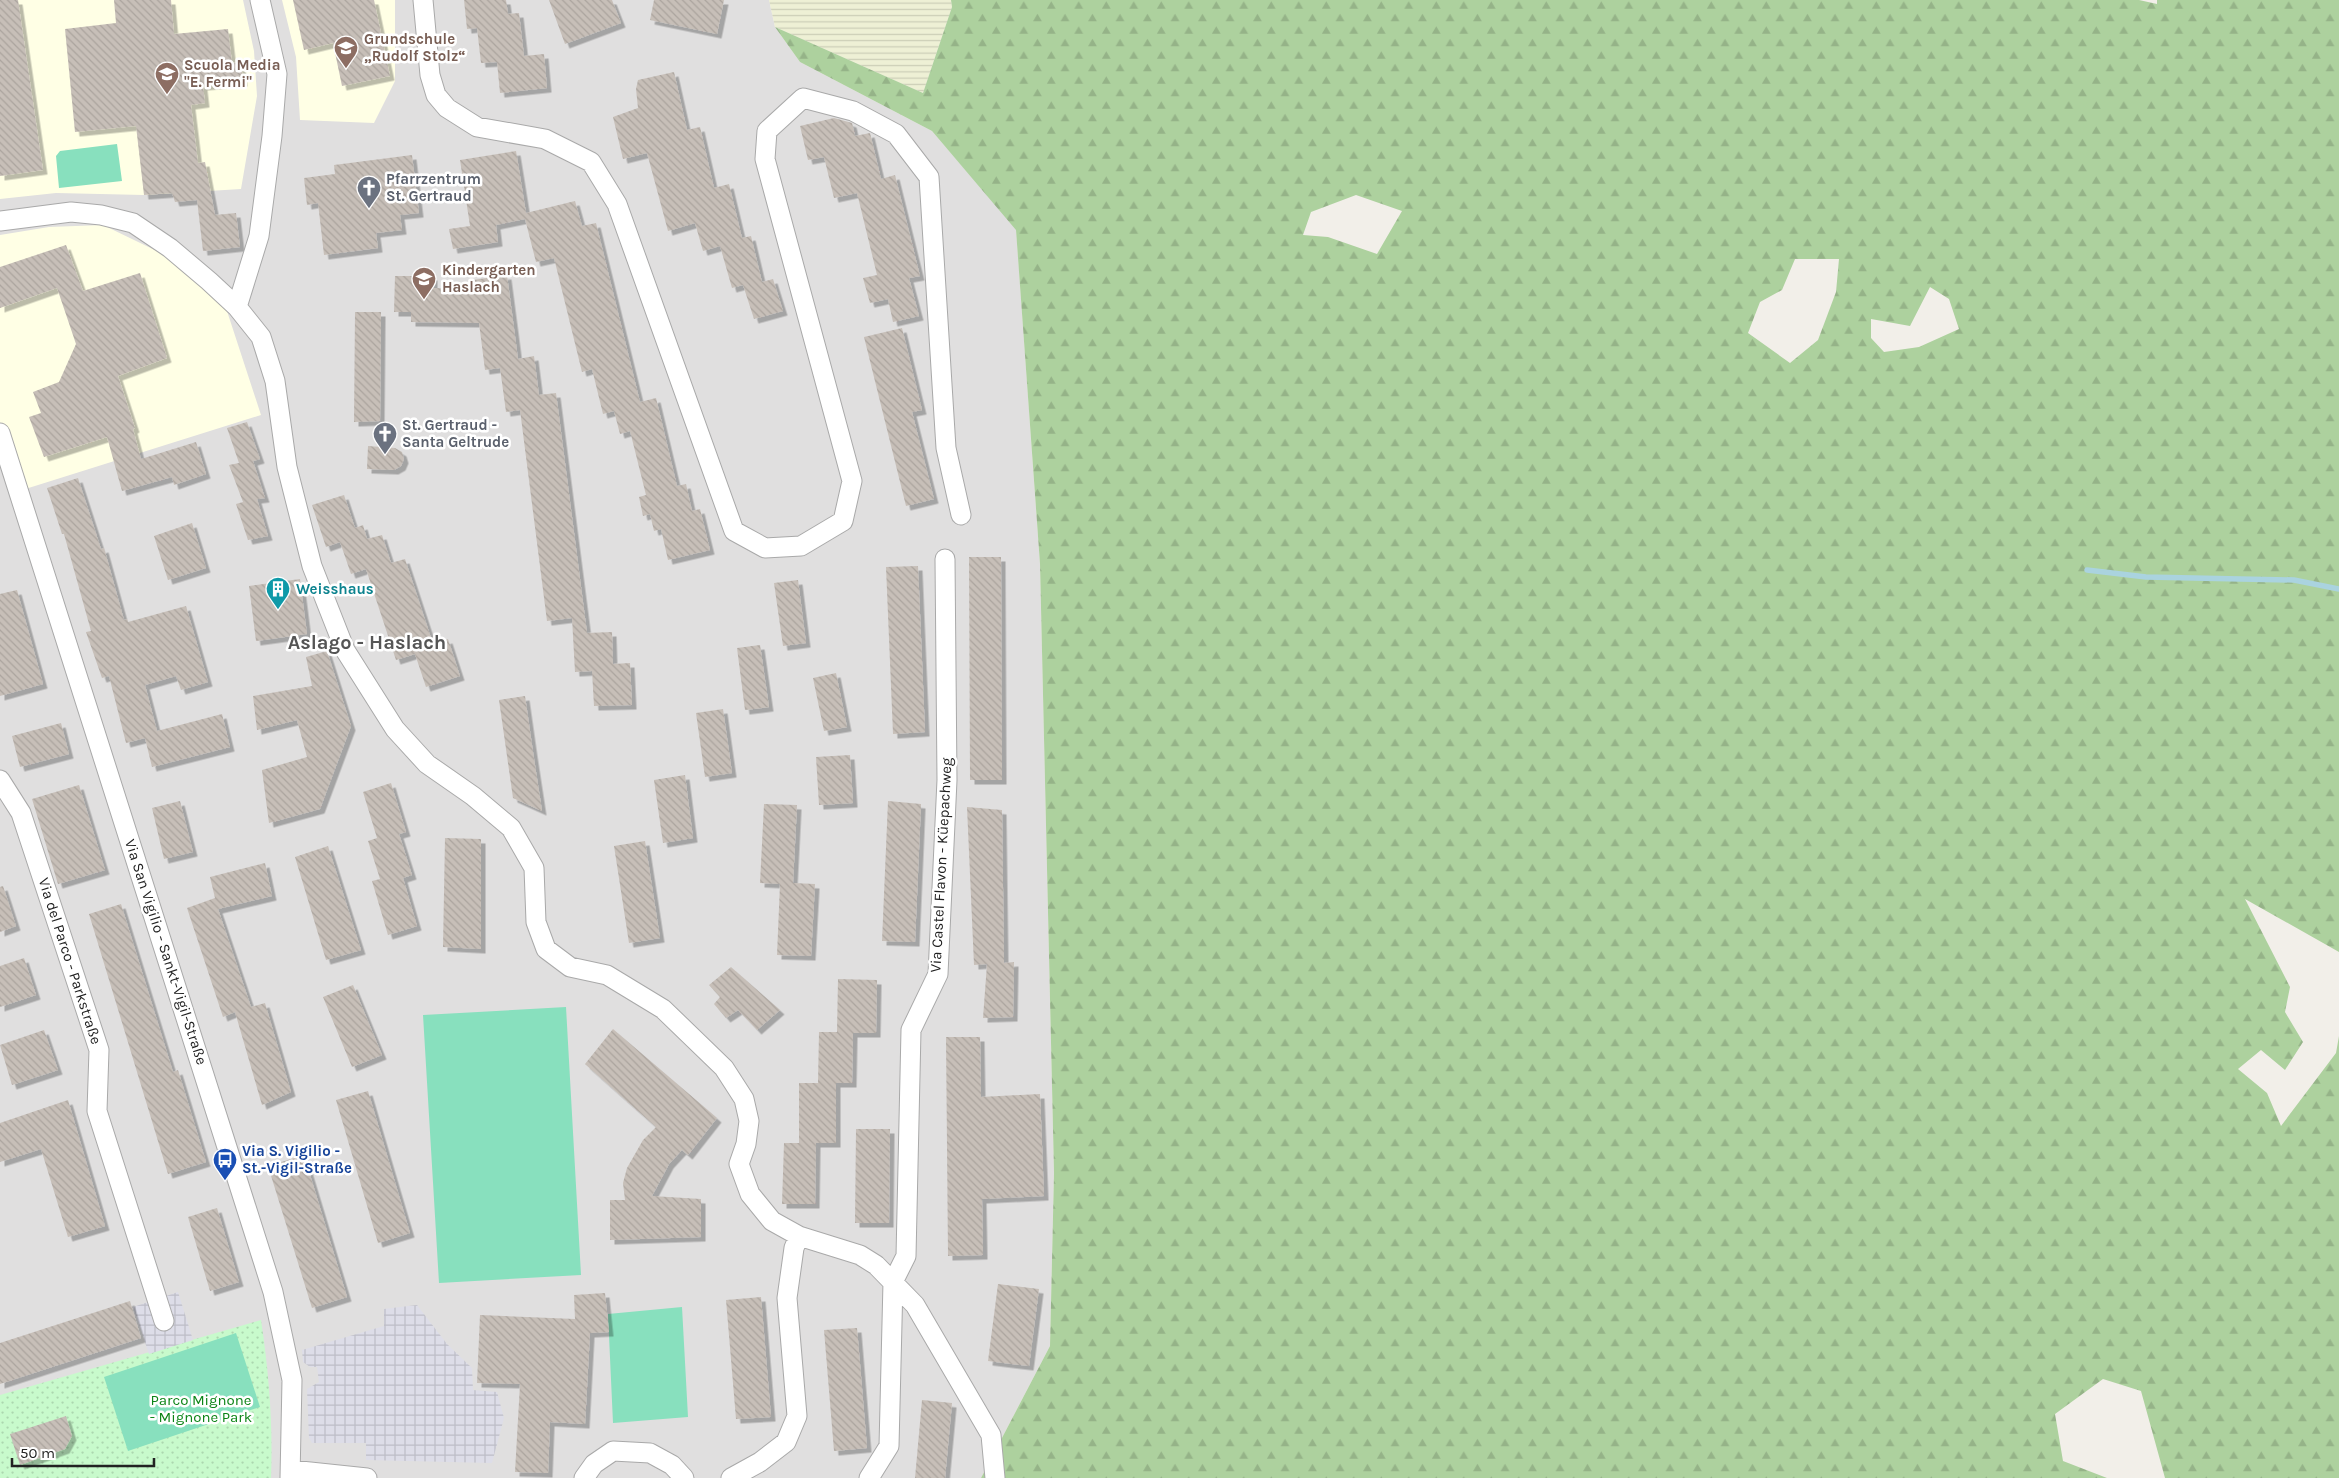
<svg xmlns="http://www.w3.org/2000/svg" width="2339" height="1478" font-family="Karla,sans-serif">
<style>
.residential{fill:#e0dfdf}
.education{fill:#ffffe5}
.farmland{fill:url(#farmland-rules)}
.forest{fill:url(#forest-firs);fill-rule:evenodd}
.park{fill:url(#park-dots)}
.pitch{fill:#88e0be}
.plaza{fill:url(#plaza-grid)}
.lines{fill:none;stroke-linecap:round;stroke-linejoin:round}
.stream{stroke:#aad3df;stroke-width:5.5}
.building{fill:url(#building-back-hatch);filter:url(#shadow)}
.minor-casing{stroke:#a9a9a9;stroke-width:21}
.minor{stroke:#fff;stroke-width:19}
.labels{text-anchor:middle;stroke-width:5;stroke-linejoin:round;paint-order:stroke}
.education-label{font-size:15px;font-weight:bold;fill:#785e54;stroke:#fff;text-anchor:start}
.worship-label{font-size:15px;font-weight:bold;fill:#5b616d;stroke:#fff;text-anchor:start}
.culture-label{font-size:15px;font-weight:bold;fill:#0d838f;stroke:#fff;text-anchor:start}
.street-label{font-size:15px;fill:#222;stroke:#fff}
.transit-label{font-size:15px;font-weight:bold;fill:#164399;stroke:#fff;text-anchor:start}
.park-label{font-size:15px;fill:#0c8416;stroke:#fff}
.district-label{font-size:20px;font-weight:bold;fill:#555;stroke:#fff}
</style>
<defs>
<pattern id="farmland-rules" width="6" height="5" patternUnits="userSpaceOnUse" patternTransform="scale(1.25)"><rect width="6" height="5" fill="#eef0d5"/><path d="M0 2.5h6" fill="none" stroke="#ccceb7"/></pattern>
<pattern id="forest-firs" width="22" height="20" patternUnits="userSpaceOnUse" patternTransform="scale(1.25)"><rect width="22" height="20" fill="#add19e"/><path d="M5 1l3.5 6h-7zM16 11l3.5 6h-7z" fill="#95b388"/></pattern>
<pattern id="park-dots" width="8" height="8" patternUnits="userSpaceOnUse" patternTransform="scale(1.25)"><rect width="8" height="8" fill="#c8facc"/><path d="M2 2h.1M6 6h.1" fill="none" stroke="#acd6af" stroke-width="1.8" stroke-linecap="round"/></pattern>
<pattern id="plaza-grid" width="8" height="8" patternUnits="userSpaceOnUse" patternTransform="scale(1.25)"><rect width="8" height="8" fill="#dddde8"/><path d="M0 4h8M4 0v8" fill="none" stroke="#bdbdc7"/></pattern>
<pattern id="building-back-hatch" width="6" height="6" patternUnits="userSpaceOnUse" patternTransform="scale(1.25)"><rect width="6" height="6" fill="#c7bfb8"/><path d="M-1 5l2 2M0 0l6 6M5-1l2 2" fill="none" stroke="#aba49e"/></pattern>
<filter id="shadow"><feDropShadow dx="4.5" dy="4.5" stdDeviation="0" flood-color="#0004"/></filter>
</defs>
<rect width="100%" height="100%" fill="#f2efe9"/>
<path class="residential" d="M0,0H769L775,27L800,62L932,131L1016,229L1040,564L1054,1173L1050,1346L981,1478H0Z"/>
<path class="education" d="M0,0H243L254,51L257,96L241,189L144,195L56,193L0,199Z
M282,0H395V81L374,123L300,120L296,57Z
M103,225L163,254L202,285L226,308L261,415L19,491L0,433V235L49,227Z"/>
<path class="farmland" d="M769,0H951L952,7L923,93L775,27Z"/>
<path class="forest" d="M951,0H2139L2157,4V0H2339V952L2245,899L2290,987L2285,1012L2303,1042L2285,1070L2261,1050L2238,1069L2267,1093L2281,1126L2336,1053L2339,1036V1478H2165L2141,1391L2103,1379L2055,1414L2063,1461L2107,1478H981L1050,1346L1054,1173L1040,564L1016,230L932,131L800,62L775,27L923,93L952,7ZM1356,195L1402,211L1377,254L1328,237L1303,235L1311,212ZM1795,259H1839L1836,292L1818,340L1790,363L1748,333L1760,302L1782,290ZM1930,287L1949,299L1959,329L1919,347L1884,352L1871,338V319L1910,326Z"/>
<path class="park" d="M261,1320C269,1373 273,1424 271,1478H0V1395Z"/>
<path class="pitch" d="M117,144L122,181L59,188L56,156L60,151Z
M566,1007L581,1275L439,1283L423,1015Z
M682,1307L688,1417L613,1423L608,1314Z
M236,1333L260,1407L128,1451L104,1377Z"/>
<path class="plaza" d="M178,1292L193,1340L149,1354L133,1307Z
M417,1305L447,1344L472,1368L473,1390L497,1392L504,1418L492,1463L366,1460V1443H312L309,1438L307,1389L319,1382L317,1367H310L303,1362L302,1350L384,1326V1309Z"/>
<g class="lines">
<path class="stream" d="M2087,570L2146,577L2294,580L2339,589"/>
</g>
<path class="building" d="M0,0H18L43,170L0,176Z
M114,0H171L174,34L228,29L232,63L241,62L243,82L203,86L205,103L191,105L198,163L205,162L215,215L236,213L240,247L203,251L197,200L175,202L172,193L144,195L136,126L75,132L65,29L116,23Z
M293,0H374L390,76L342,86L333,43L304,50Z
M464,0H506L508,14L519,13L524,56L544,54L547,88L500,93L497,62L481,63L477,28L467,29Z
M549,0H612L621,23L565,44Z
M654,0H724L717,34L650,20Z
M674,72L687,130L700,127L714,188L729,184L742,238L751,236L762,282L773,279L783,311L754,319L743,285L732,288L720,246L703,251L695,223L668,231L647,153L623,159L613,117L638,108L636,89L638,80Z
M834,118L852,123L855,136L870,133L881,179L895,175L920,276L909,278L919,316L893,322L888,299L870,303L863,278L877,275L857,193L834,198L824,157L808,160L800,126Z
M516,151L526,213L575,201L582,226L596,223L640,402L656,398L677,486L686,484L692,511L700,509L710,550L668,560L661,529L654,531L650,514L643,516L639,497L646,495L630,431L620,434L614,411L603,414L592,369L582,372L554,258L536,262L525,219L496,225L498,242L453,249L449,229L470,226L460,160Z
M412,155L419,213L400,215L402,230L376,233L378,248L324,255L318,203L307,205L304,178L335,174L334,165Z
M66,245L83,291L140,273L167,358L118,376L135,428L133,429L141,459L196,442L206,474L174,485L172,477L122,491L107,437L44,457L29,417L41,413L33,392L59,382L76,344L57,288L0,308V267Z
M507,275L518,359L534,356L539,395L556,393L587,633L612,632L613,664L630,663L632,705L594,706L592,671L575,672L572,618L547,621L520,410L506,412L500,368L485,370L479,323L411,322V312H394L395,276H433V288L474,289L473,280Z
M355,312H381L380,421L354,422Z
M902,328L922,410L912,412L934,499L906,506L864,337Z
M247,422L260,459L253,461L265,498L257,499L268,536L248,540L236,504L243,502L229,465L239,463L227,428Z
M368,446L395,448L402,452L404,459L401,466L394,470L367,469Z
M78,478L101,549L104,548L124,620L127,619L128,622L186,606L208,682L181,690L176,676L145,685L157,731L222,714L230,747L152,767L145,738L126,743L109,676L102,678L86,632L91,631L64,534H62L47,488Z
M344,495L355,528L363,525L367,539L382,535L391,563L405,559L433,644L448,639L460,676L426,687L415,654L396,660L366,569L351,574L340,542L326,547L312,505Z
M192,523L206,568L168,580L154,536Z
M969,557H1001L1002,780H970Z
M918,566L925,732L893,734L886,567Z
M300,579L307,634L256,641L249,586Z
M798,580L806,643L783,646L774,583Z
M17,590L43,684L0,696V594Z
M760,645L769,707L745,710L737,648Z
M327,651L351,726L320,809L269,823L262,770L307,757L297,720L257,730L253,696L312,686L306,657Z
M836,673L847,727L824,731L813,678Z
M525,696L533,752L542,811L513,798L499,700Z
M723,709L732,773L705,777L696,713Z
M61,723L69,754L20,767L12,736Z
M850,755L853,803L819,805L816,757Z
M685,775L693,838L663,843L654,780Z
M391,783L406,832L399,834L412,875L403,878L417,926L388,935L372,881L380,879L368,841L377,838L363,792Z
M79,785L105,870L58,884L32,799Z
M180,801L193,852L164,859L152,808Z
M888,801L921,804L915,942L882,941Z
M764,804L797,805L793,883L815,884L811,956L777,955L780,884L760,883Z
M967,807L1002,810L1004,963L1014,962L1013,1017L983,1018L987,964L974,965Z
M445,838L481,839V949L443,947Z
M645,841L660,938L629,943L614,846Z
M328,846L361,950L326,960L295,857Z
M265,863L272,896L218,909L251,1007L265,1003L291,1092L262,1105L235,1012L223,1017L187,908L215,898L210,877Z
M3,886L16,926L0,932V887Z
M121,904L173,1072L178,1070L206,1162L168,1174L89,914Z
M24,958L36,995L0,1007V966Z
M731,967L780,1010L757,1030L738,1010L726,1018L714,1004L720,997L709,985Z
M838,979L877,980L876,1033H853L852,1083H836V1143H816L815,1204H782L784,1143H799V1083H818L819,1032H837Z
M353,985L382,1055L352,1067L323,997Z
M613,1029L717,1118L688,1155L682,1150L669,1164L652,1196L701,1199V1237L610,1240V1200H625L623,1183L627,1168L643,1140L656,1127L585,1064Z
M44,1030L58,1070L12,1085L0,1045Z
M946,1037H980L981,1097L1040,1094L1044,1196L982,1199L983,1255L948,1256Z
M368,1091L410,1233L378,1243L336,1100Z
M68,1100L105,1226L68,1237L41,1149L0,1162V1123Z
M856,1129H890L889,1223H855Z
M304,1155L347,1297L312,1308L268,1166Z
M217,1208L239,1282L210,1291L188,1217Z
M998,1284L1039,1289L1029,1366L988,1361Z
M605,1293L609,1332L590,1333L585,1424L550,1422L548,1473L515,1472L520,1384L477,1383L480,1315L575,1319L574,1295Z
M761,1297L771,1417L736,1419L726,1300Z
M130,1301L141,1338L0,1384V1343Z
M857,1328L867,1448L834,1451L824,1330Z
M922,1400L952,1403L945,1478H915Z
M66,1416L72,1436L65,1449L20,1465L10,1434Z"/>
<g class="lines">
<defs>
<path id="minor" d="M423,0L430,75L436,95L447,108L477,127L545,139L591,162L617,204L734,531L765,548L801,546L843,521L852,481L765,159L767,131L803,98L853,111L896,134L929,177L946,448L961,515
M0,221L71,212L101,215L133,223L170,248L209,281L237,307L261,337L275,381L287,467L312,566L345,650L395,729L427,764L473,796L511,828L534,868L536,922L546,949L570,967L607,975L663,1009L724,1068L744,1099L749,1121L746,1144L739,1164L750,1194L772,1221L799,1236L860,1255L876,1265L915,1305L991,1435L995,1478
M237,307L259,236L272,136L277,74L260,0
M0,433L273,1292L292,1380L290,1478
M0,780L21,813L99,1050L97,1111L164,1321
M291,1470L367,1478
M584,1478L594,1464L613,1451L650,1453L672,1465L684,1478
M731,1478L760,1462L786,1442L797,1416L787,1298L794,1248L799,1236
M869,1478L889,1446L893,1282L906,1256L911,1030L938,974L947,780L945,559"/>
</defs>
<use href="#minor" class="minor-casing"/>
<use href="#minor" class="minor"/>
</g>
<defs>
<symbol id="school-pin" viewBox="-11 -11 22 30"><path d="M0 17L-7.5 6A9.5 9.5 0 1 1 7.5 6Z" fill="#8d6e63" stroke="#fff"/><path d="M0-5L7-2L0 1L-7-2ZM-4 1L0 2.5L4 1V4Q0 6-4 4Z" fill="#fff"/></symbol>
<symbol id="church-pin" viewBox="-11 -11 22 30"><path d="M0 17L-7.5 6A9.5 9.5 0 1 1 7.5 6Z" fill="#6b7280" stroke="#fff"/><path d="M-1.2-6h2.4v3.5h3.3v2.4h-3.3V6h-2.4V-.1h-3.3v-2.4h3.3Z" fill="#fff"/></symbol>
<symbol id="building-pin" viewBox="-11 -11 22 30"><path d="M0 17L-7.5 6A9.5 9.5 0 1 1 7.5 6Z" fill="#0f9aa8" stroke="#fff"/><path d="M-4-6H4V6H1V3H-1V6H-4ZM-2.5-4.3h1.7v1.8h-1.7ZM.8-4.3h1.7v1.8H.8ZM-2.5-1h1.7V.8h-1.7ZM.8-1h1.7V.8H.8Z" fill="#fff"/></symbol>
<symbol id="bus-pin" viewBox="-11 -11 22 30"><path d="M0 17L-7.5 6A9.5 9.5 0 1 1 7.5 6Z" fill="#1a4fb4" stroke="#fff"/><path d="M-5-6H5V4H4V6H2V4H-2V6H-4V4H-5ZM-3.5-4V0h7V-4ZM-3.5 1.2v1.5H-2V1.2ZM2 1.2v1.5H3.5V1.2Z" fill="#fff"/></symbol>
</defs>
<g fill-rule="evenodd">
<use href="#school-pin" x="332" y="34" width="28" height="38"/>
<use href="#school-pin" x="153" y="60" width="28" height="38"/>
<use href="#church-pin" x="355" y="174" width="28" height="38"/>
<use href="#school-pin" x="410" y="265" width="28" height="38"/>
<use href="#church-pin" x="371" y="420" width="28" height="38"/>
<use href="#building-pin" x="264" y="575" width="28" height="38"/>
<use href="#bus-pin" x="211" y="1146" width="28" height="38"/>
</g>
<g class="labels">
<g class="education-label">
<text x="364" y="44">Grundschule<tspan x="364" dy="17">„Rudolf Stolz“</tspan></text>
<text x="184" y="70">Scuola Media<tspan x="184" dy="17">"E. Fermi"</tspan></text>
<text x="442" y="275">Kindergarten<tspan x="442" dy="17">Haslach</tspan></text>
</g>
<g class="worship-label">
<text x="386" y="184">Pfarrzentrum<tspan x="386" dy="17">St. Gertraud</tspan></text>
<text x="402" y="430">St. Gertraud -<tspan x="402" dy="17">Santa Geltrude</tspan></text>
</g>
<g class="culture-label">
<text x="296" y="594">Weisshaus</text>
</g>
<g class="street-label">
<text transform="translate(941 865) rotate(-87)" y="5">Via Castel Flavon - Küepachweg</text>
<text transform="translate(166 952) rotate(72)" y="5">Via San Vigilio - Sankt-Vigil-Straße</text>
<text transform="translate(70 961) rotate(72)" y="5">Via del Parco - Parkstraße</text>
</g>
<g class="transit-label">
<text x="242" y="1156">Via S. Vigilio -<tspan x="242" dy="17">St.-Vigil-Straße</tspan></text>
</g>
<g class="park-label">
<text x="201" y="1405">Parco Mignone<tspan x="201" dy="17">- Mignone Park</tspan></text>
</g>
<g class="district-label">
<text x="367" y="649">Aslago - Haslach</text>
</g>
</g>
<path d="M12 1458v8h142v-8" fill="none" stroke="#222222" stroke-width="2.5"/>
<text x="20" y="1458" font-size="15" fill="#222222" stroke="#ffffff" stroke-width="4" paint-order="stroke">50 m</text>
</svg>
